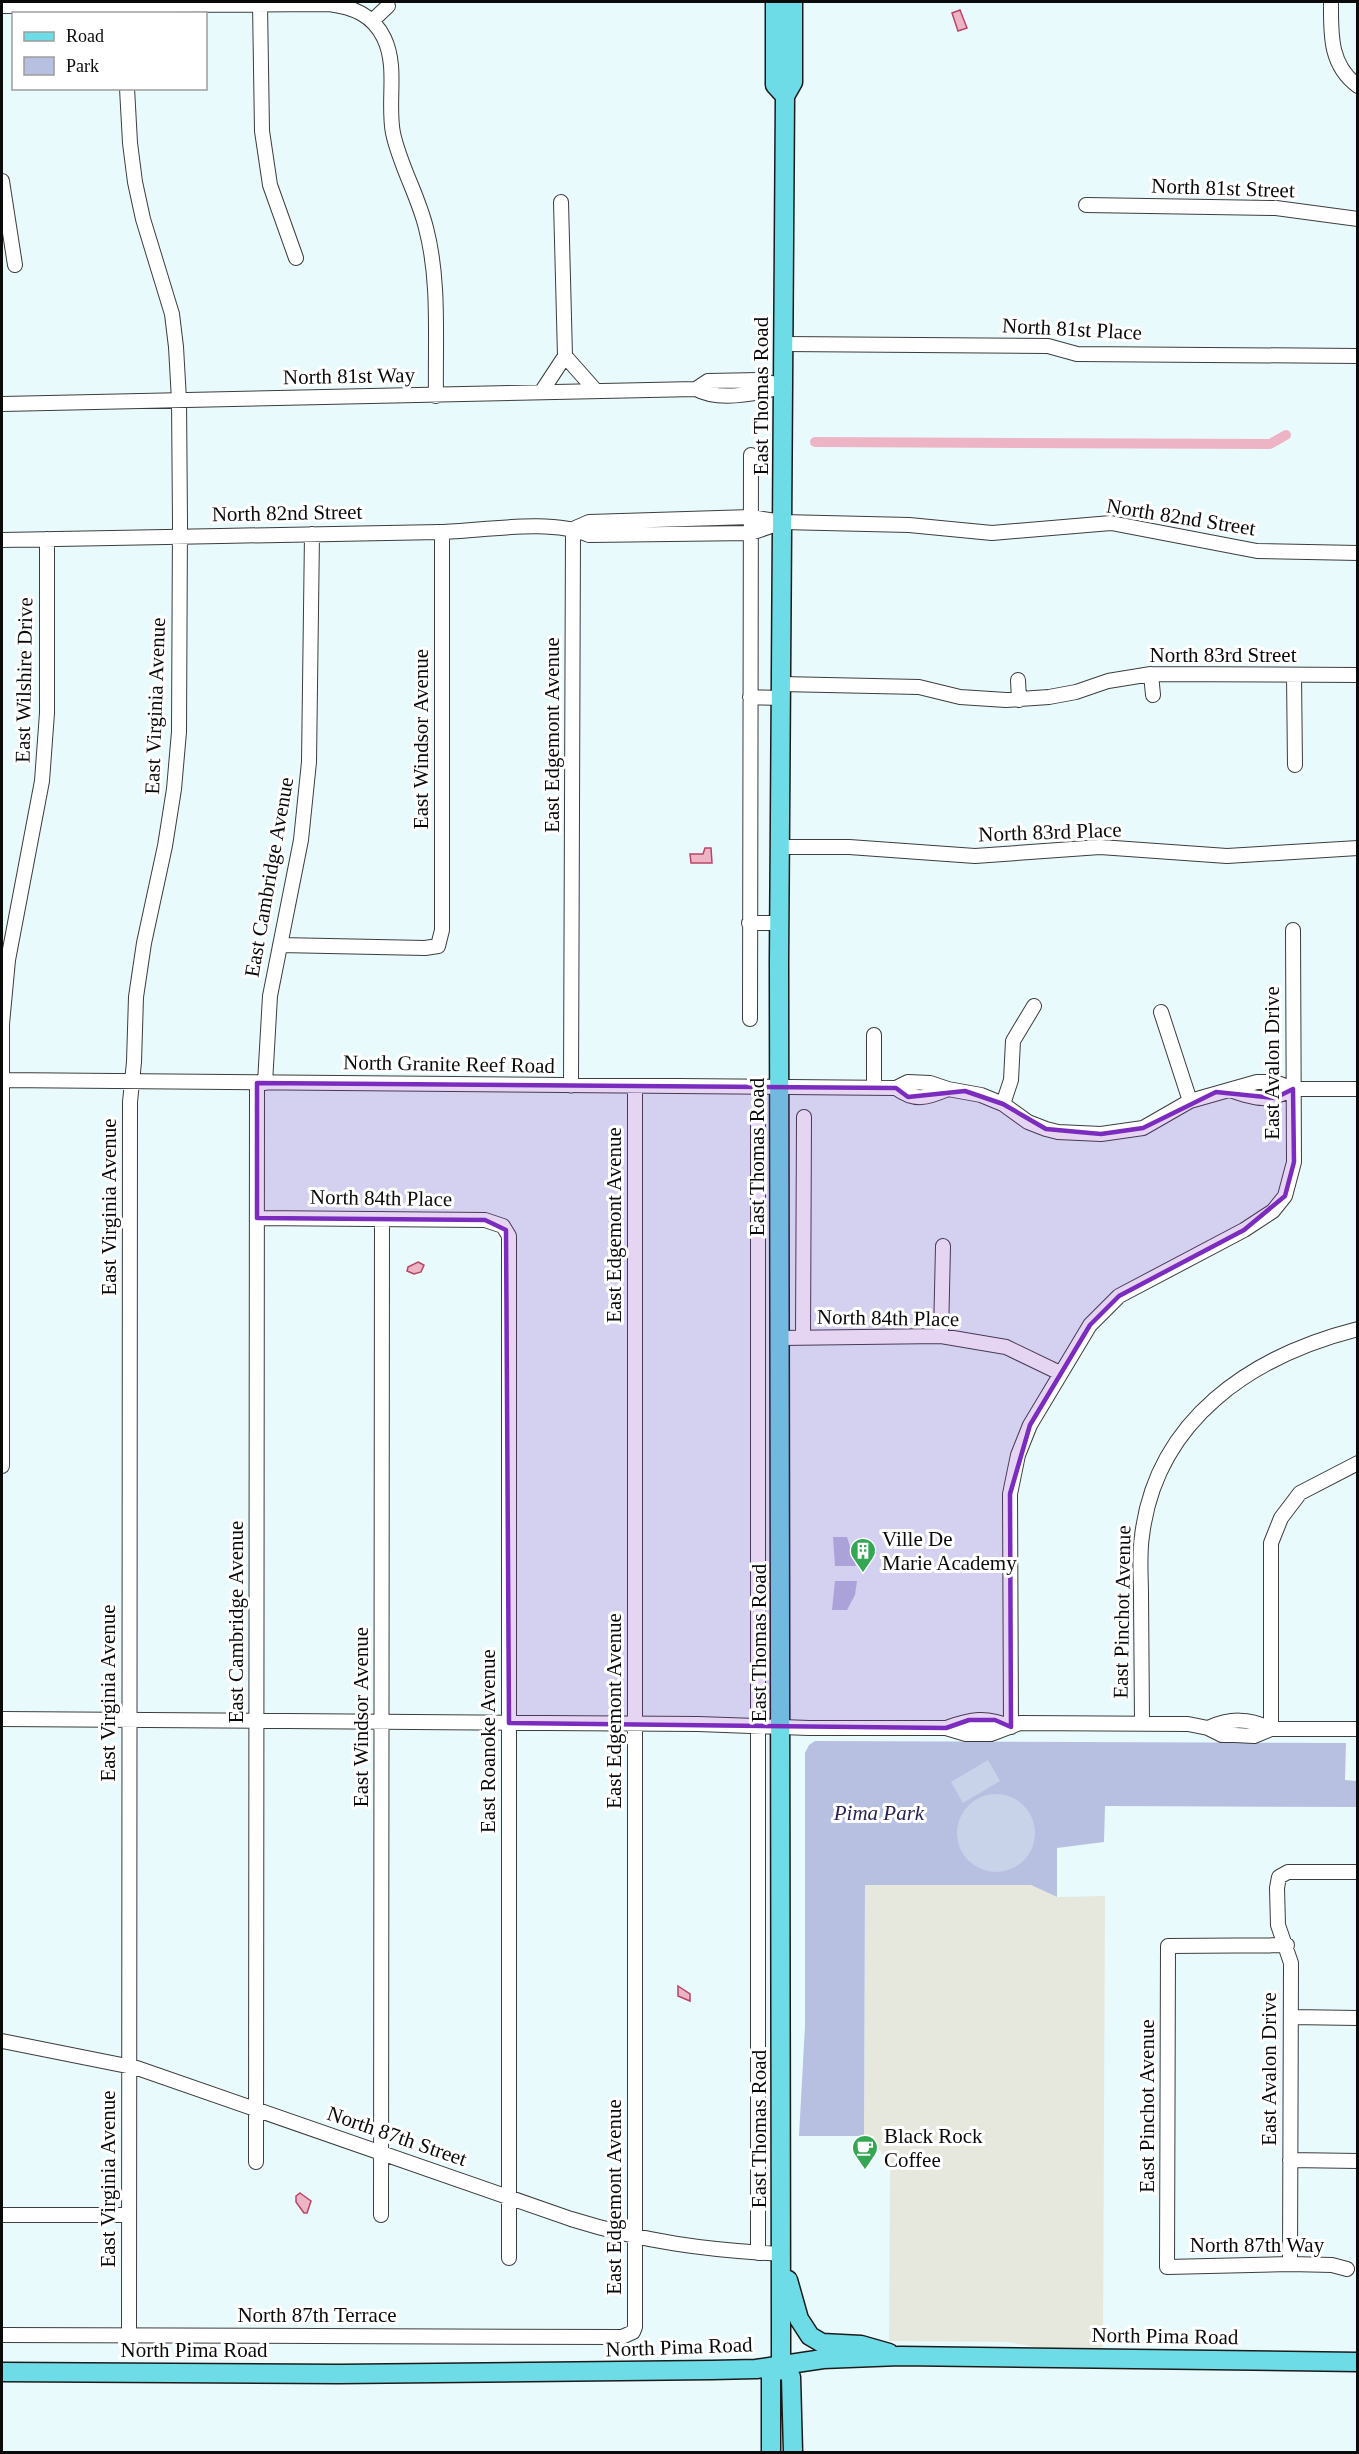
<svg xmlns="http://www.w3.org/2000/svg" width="1359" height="2454" font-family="'Times New Roman',serif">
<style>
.industrial{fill:#e6e8de}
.green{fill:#b8c0e2}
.pitch{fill:#c8d3ea}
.water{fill:#edb4c5;stroke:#bb4464;stroke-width:1.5}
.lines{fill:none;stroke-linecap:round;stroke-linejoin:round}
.canal{stroke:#edb4c5;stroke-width:10}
.minor-casing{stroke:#3d3d3d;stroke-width:16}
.major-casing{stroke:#1b1b1b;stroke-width:21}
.minor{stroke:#fff;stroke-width:14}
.major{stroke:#6edce7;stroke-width:18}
.marked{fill:#7b2cbf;fill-opacity:0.2;stroke:#7b2cbf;stroke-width:4.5;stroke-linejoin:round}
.labels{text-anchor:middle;stroke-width:6;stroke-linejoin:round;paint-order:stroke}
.street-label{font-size:21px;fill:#0a0a0a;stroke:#fff}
.poi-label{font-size:21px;fill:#0a0a0a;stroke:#fff;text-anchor:start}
.park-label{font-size:21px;font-style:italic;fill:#2a2358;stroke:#fff}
</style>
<rect width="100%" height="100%" fill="#e9fafc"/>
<path class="industrial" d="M865,1885H1031L1057,1897L1105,1896L1103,2350L1041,2348L1008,2342L889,2341L890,2166L880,2150L872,2149L874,2136H864Z"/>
<path class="green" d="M833,1537H847L856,1566H835Z
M835,1581H857L855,1595L847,1610H832Z
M815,1741L1346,1743L1345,1780L1357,1781V1807L1105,1806L1104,1842L1057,1848V1897L1031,1885H865L864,2136H799L805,2026V1753L809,1745Z"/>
<path class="pitch" d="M988,1760L1000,1781L963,1803L951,1782Z
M957 1833a39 39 0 1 1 78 0a39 39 0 1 1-78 0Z"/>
<path class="water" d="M960,10L967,28L958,31L952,13Z
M705,848H711L712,863H691L690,854H703Z
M418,1262L424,1265L421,1272L414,1274L407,1271L408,1267Z
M678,1986L690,1994V2001L678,1996Z
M300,2193L311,2201L307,2213H304L296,2202V2196Z"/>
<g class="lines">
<path class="canal" d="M815,442L1270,444L1286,435"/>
<defs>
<path id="minor" d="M1331,2C1331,33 1329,65 1358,86
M260,4L262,131L270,185L296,258
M2,6L329,4C353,7 373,15 384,38C398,67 387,102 393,133C400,166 418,195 426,228C440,281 435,340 436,396
M372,21L388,6
M127,88L130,143L135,182L143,219L172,314L176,347L179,400L180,522L179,732L174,789L165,846L144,943L136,997L134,1062L130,1102L129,2335
M2,181L15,265
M1086,205L1276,208L1358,219
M784,344L1048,346L1077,354L1358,356
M565,356L596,391
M696,389L708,381L759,380L784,386
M542,391L565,356L561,202
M2,404L696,389C719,402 760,393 784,386
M573,529L589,522L751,517L782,522L909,525L992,533L1111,523L1257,551L1358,553
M2,540C148,537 294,535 440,532C483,531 550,518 589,535L751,533L780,523
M1151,674L1153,695
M1294,675L1295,765
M1018,680L1019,700
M781,684L919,687L960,697L1006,700L1049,697L1076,692L1108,681L1151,674L1358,675
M750,697L781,698
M780,847H849L975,856L1100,847L1227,856L1358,848
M749,923H780
M280,945L425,948L438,946L442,930V532
M1161,1012L1190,1101
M750,1019L751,455
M2,1080L896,1088L908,1082L930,1083L948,1089L981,1095L1003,1104L1028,1122L1046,1129L1058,1132L1101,1134L1143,1128L1190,1101L1257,1082H1275L1293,1089H1358
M265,1083L270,996L301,840L309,762L312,534
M571,1086L573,529
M874,1088V1035
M896,1088C915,1102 927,1098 948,1089
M1230,1090C1258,1100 1267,1102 1293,1089
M1003,1104L1011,1080L1013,1041L1034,1006
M257,1218L485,1220L503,1226L509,1236V2258
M941,1336L943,1246
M780,1338L941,1336L1006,1347L1060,1373
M803,1338L804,1117
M2,1466V1024L8,960L42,781L47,713V539
M2,1719L698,1724L809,1728H946L966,1734H991L1020,1723L1188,1724L1208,1728L1222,1735H1235L1254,1736L1271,1729H1358
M1142,1723C1142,1681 1141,1638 1141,1595C1141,1576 1139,1555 1142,1536C1156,1420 1251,1356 1358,1329
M1011,1727L1010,1494L1018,1455L1030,1425L1090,1325L1119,1296L1244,1230L1273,1211L1285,1196L1294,1162L1293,930
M946,1728C971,1719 986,1716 1011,1727
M1208,1728C1230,1718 1249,1718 1271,1729
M1271,1729V1543L1281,1518L1300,1493L1358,1463
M1287,1945L1168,1946L1167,2267L1290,2264L1332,2265L1347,2269
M1291,2017L1358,2018
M2,2041L137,2068L571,2219C645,2242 705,2250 782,2254
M1290,2160L1358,2161
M256,2162L257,1083
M2,2215H129
M381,2215L382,1219
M758,2253V1116
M1290,2264L1291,1963L1278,1925L1277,1888L1279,1877L1288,1872H1358
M2,2335L622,2337L633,2332L635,2327V1087"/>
<path id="major" d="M775,2V85L785,96
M788,2280L799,2319L810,2336L822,2343L861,2345L889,2353
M2,2372L339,2374L712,2370L756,2369L823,2359L900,2356L1358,2362
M771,2452V2377L781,2364
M793,2452L791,2377L781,2364V2339L779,962L785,96L793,82V2"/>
</defs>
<use href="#minor" class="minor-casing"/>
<use href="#major" class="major-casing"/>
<use href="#minor" class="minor"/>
<use href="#major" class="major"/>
</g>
<path class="marked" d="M257,1083L896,1088L908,1097L965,1091L1003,1104L1046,1129L1101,1134L1143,1128L1216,1092L1275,1098L1293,1089L1294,1162L1285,1196L1244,1230L1119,1296L1090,1325L1030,1425L1010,1494L1011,1727L995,1720H969L946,1728L509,1723L506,1230L485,1220L257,1218Z"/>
<defs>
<symbol id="building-pin" viewBox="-11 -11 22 30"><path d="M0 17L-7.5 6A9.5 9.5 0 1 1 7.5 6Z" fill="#34a755" stroke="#fff"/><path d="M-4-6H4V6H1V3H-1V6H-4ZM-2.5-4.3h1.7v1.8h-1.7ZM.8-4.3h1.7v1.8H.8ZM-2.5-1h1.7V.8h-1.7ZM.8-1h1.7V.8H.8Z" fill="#fff"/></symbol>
<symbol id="cafe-pin" viewBox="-11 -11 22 30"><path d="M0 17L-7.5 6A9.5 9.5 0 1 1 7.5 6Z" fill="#34a755" stroke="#fff"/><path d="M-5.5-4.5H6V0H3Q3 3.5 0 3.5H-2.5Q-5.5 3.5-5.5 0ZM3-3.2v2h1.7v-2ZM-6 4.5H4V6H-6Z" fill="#fff"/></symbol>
</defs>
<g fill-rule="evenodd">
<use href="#building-pin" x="848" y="1536" width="30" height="40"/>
<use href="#cafe-pin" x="850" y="2133" width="30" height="40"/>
</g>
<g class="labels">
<g class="street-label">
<text transform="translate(1223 188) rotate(2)" y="7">North 81st Street</text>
<text transform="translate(1072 329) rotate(3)" y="7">North 81st Place</text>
<text transform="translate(349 376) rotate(-1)" y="7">North 81st Way</text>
<text transform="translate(761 396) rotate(-90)" y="7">East Thomas Road</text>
<text transform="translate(287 513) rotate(-1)" y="7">North 82nd Street</text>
<text transform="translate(1181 517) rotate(9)" y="7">North 82nd Street</text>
<text x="1223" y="662">North 83rd Street</text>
<text transform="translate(24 680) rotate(-89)" y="7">East Wilshire Drive</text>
<text transform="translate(155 706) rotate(-88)" y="7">East Virginia Avenue</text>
<text transform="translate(552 735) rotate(-90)" y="7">East Edgemont Avenue</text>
<text transform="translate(421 739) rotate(-90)" y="7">East Windsor Avenue</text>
<text transform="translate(1050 832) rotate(-2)" y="7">North 83rd Place</text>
<text transform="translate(269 877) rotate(-80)" y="7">East Cambridge Avenue</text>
<text transform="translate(1272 1063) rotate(-90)" y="7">East Avalon Drive</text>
<text transform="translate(449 1064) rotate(1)" y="7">North Granite Reef Road</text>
<text transform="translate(757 1157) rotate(-90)" y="7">East Thomas Road</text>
<text transform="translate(381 1198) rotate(1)" y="7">North 84th Place</text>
<text transform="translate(109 1207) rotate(-90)" y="7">East Virginia Avenue</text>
<text transform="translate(614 1225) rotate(-90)" y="7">East Edgemont Avenue</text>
<text transform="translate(888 1318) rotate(1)" y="7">North 84th Place</text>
<text transform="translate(1122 1612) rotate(-89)" y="7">East Pinchot Avenue</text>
<text transform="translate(236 1622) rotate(-90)" y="7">East Cambridge Avenue</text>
<text transform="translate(759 1643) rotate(-90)" y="7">East Thomas Road</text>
<text transform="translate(108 1693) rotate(-90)" y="7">East Virginia Avenue</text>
<text transform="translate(614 1711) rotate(-90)" y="7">East Edgemont Avenue</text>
<text transform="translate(361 1717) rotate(-90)" y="7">East Windsor Avenue</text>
<text transform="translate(488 1741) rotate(-90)" y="7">East Roanoke Avenue</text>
<text transform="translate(1269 2069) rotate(-90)" y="7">East Avalon Drive</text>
<text transform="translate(1147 2106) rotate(-90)" y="7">East Pinchot Avenue</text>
<text transform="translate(759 2129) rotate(-90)" y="7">East Thomas Road</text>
<text transform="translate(397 2136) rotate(19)" y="7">North 87th Street</text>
<text transform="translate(108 2179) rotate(-90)" y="7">East Virginia Avenue</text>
<text transform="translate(614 2197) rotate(-90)" y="7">East Edgemont Avenue</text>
<text x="1257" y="2252">North 87th Way</text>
<text x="317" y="2322">North 87th Terrace</text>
<text transform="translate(1165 2336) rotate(1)" y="7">North Pima Road</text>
<text transform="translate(679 2347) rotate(-2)" y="7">North Pima Road</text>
<text x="194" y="2357">North Pima Road</text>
</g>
<g class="poi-label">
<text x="882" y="1546">Ville De<tspan x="882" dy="24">Marie Academy</tspan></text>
<text x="884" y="2143">Black Rock<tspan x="884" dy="24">Coffee</tspan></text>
</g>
<g class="park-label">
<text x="879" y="1820">Pima Park</text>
</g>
</g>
<rect width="1359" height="2454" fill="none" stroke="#0a0a0a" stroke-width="6"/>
<rect x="12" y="12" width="195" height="78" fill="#ffffff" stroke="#9d9d9d" stroke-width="1.5"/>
<rect x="24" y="32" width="30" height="9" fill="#6edce7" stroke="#9d9d9d" stroke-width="1.5"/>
<text x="66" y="42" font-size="18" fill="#0a0a0a">Road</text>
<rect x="24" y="57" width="30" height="18" fill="#b8c0e2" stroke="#9d9d9d" stroke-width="1.5"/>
<text x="66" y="72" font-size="18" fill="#0a0a0a">Park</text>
</svg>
